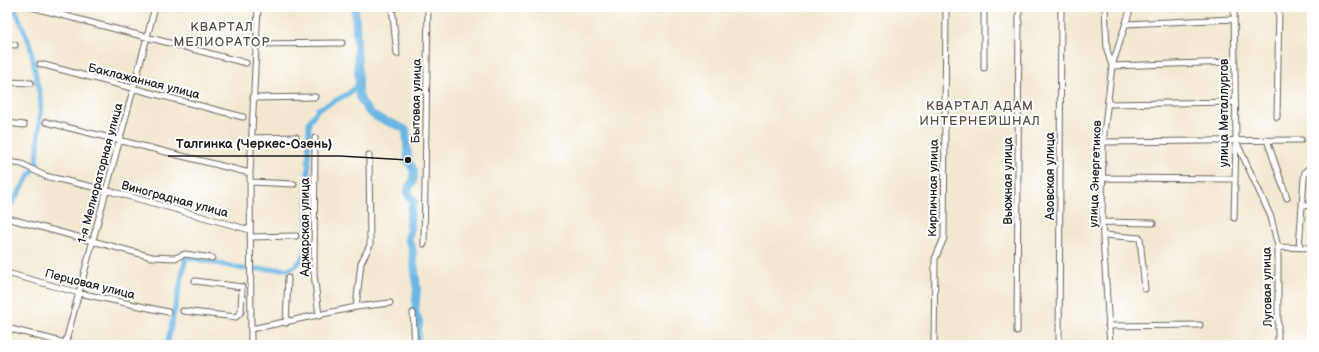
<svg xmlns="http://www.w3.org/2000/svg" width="1319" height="352" font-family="'Balsamiq Sans',sans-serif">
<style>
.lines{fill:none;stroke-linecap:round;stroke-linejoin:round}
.canal{stroke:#6ab5e3;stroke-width:5}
.river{stroke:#6ab5e3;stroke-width:8}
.street-casing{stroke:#67635b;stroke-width:7}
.street{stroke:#fff;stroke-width:5}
.labels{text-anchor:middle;stroke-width:4;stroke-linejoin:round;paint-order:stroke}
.street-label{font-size:12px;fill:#1c1c1c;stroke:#fff}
.neighbourhood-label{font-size:13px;letter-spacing:1px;fill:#59483f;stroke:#fff}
.leader{fill:none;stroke:#1c1c1c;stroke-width:1.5}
.callout-dot{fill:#1c1c1c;stroke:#fff;stroke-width:1.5}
.callout-label{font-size:13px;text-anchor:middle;font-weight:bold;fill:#1c1c1c;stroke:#fff;stroke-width:4;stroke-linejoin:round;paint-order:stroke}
</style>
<rect width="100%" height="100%" fill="#fff"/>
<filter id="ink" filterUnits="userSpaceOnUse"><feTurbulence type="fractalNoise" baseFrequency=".025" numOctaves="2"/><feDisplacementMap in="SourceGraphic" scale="8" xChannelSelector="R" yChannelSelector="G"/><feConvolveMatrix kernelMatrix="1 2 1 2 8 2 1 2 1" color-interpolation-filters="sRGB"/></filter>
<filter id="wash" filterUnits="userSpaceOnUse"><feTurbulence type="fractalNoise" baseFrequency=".012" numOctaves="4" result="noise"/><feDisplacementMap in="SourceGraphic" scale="16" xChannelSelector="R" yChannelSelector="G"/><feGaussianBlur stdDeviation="0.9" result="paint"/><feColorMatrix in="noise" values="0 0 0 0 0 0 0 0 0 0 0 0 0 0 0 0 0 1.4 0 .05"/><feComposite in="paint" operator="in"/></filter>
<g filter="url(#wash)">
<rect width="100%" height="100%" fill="#f2e8d0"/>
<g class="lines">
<path class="canal" d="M7,211L37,164L41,102L30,44L14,7
M255,269H289C299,266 305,256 307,246L309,122L318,109L348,94L359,84
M167,345L186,257L244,269"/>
<path class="river" d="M355,7L359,84C357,94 359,97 364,105C374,122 391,120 406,130L408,160L414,171L413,182L409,187L408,195L414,201C407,216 413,226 408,239L412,247L417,289L415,312L419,322L417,339L419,345"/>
</g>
</g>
<g filter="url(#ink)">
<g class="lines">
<defs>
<path id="street" d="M31,7L246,63
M392,7L397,54
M984,7V68
M1105,7L1107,50L1112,66L1234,62
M1234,7L1236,141L1234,218
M1126,24L1234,19
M7,44L15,45
M255,44L342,43
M40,64L243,117
M7,82L31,83
M253,98L315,97
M1108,104L1235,102
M1277,117L1279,7
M46,122L250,173
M7,123L24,125
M252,138L296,137
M315,138L314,273L319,316
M1267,140L1287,198
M1236,141L1271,217L1278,247V345
M1103,142L1301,140
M7,162L22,164L45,176L106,190L250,230
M1103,178L1234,179
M250,182L294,184
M1303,205L1312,206
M7,218L152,257L175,258L185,254L212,258
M1102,222L1153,223
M1103,235L1140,238L1145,289
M250,237L296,236
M424,244L428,7
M1278,247L1312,248
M1299,248L1304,178L1305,172L1312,165
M7,273L79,293L168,312
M356,307L361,263L370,245L369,155
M183,311L236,317L241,312L242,287L195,281
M413,313L415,345
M286,323L288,278
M1108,326L1200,325
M7,328L73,345
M251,329L356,307L390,303
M1017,331L1019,7
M65,345L155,7
M251,345L250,173L258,7
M934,345L935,259L944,238L946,7
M1059,345L1061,7
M1110,345L1102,222L1103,142L1112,66L1131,7"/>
</defs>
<use href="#street" class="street-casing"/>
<use href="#street" class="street"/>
</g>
</g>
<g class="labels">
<g class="street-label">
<text transform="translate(144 81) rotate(14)" y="4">Баклажанная улица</text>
<text transform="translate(416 101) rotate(-89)" y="4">Бытовая улица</text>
<text transform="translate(1224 113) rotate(-90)" y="4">улица Металлургов</text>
<text transform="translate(100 173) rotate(-75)" y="4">1-я Мелиораторная улица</text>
<text transform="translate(1095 174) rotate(-88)" y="4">улица Энергетиков</text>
<text transform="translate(1050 176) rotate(-90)" y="4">Азовская улица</text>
<text transform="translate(1008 181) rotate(-90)" y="4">Вьюжная улица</text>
<text transform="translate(933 188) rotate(-89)" y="4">Кирпичная улица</text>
<text transform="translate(175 199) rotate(15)" y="4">Виноградная улица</text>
<text transform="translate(305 227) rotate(-90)" y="4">Аджарская улица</text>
<text transform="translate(90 284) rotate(14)" y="4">Перцовая улица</text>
<text transform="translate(1267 287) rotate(-91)" y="4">Луговая улица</text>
</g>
<g class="neighbourhood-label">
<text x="222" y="31">КВАРТАЛ<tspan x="222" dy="15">МЕЛИОРАТОР</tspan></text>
<text x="980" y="110">КВАРТАЛ АДАМ<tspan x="980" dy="15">ИНТЕРНЕЙШНАЛ</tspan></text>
</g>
</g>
<path class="leader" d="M408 160L340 156H168"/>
<circle class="callout-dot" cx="408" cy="160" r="4"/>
<g class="callout-label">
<text x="254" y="148">Талгинка (Черкес-Озень)</text>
</g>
<rect width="1319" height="352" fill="none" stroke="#fff" stroke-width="24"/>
</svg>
